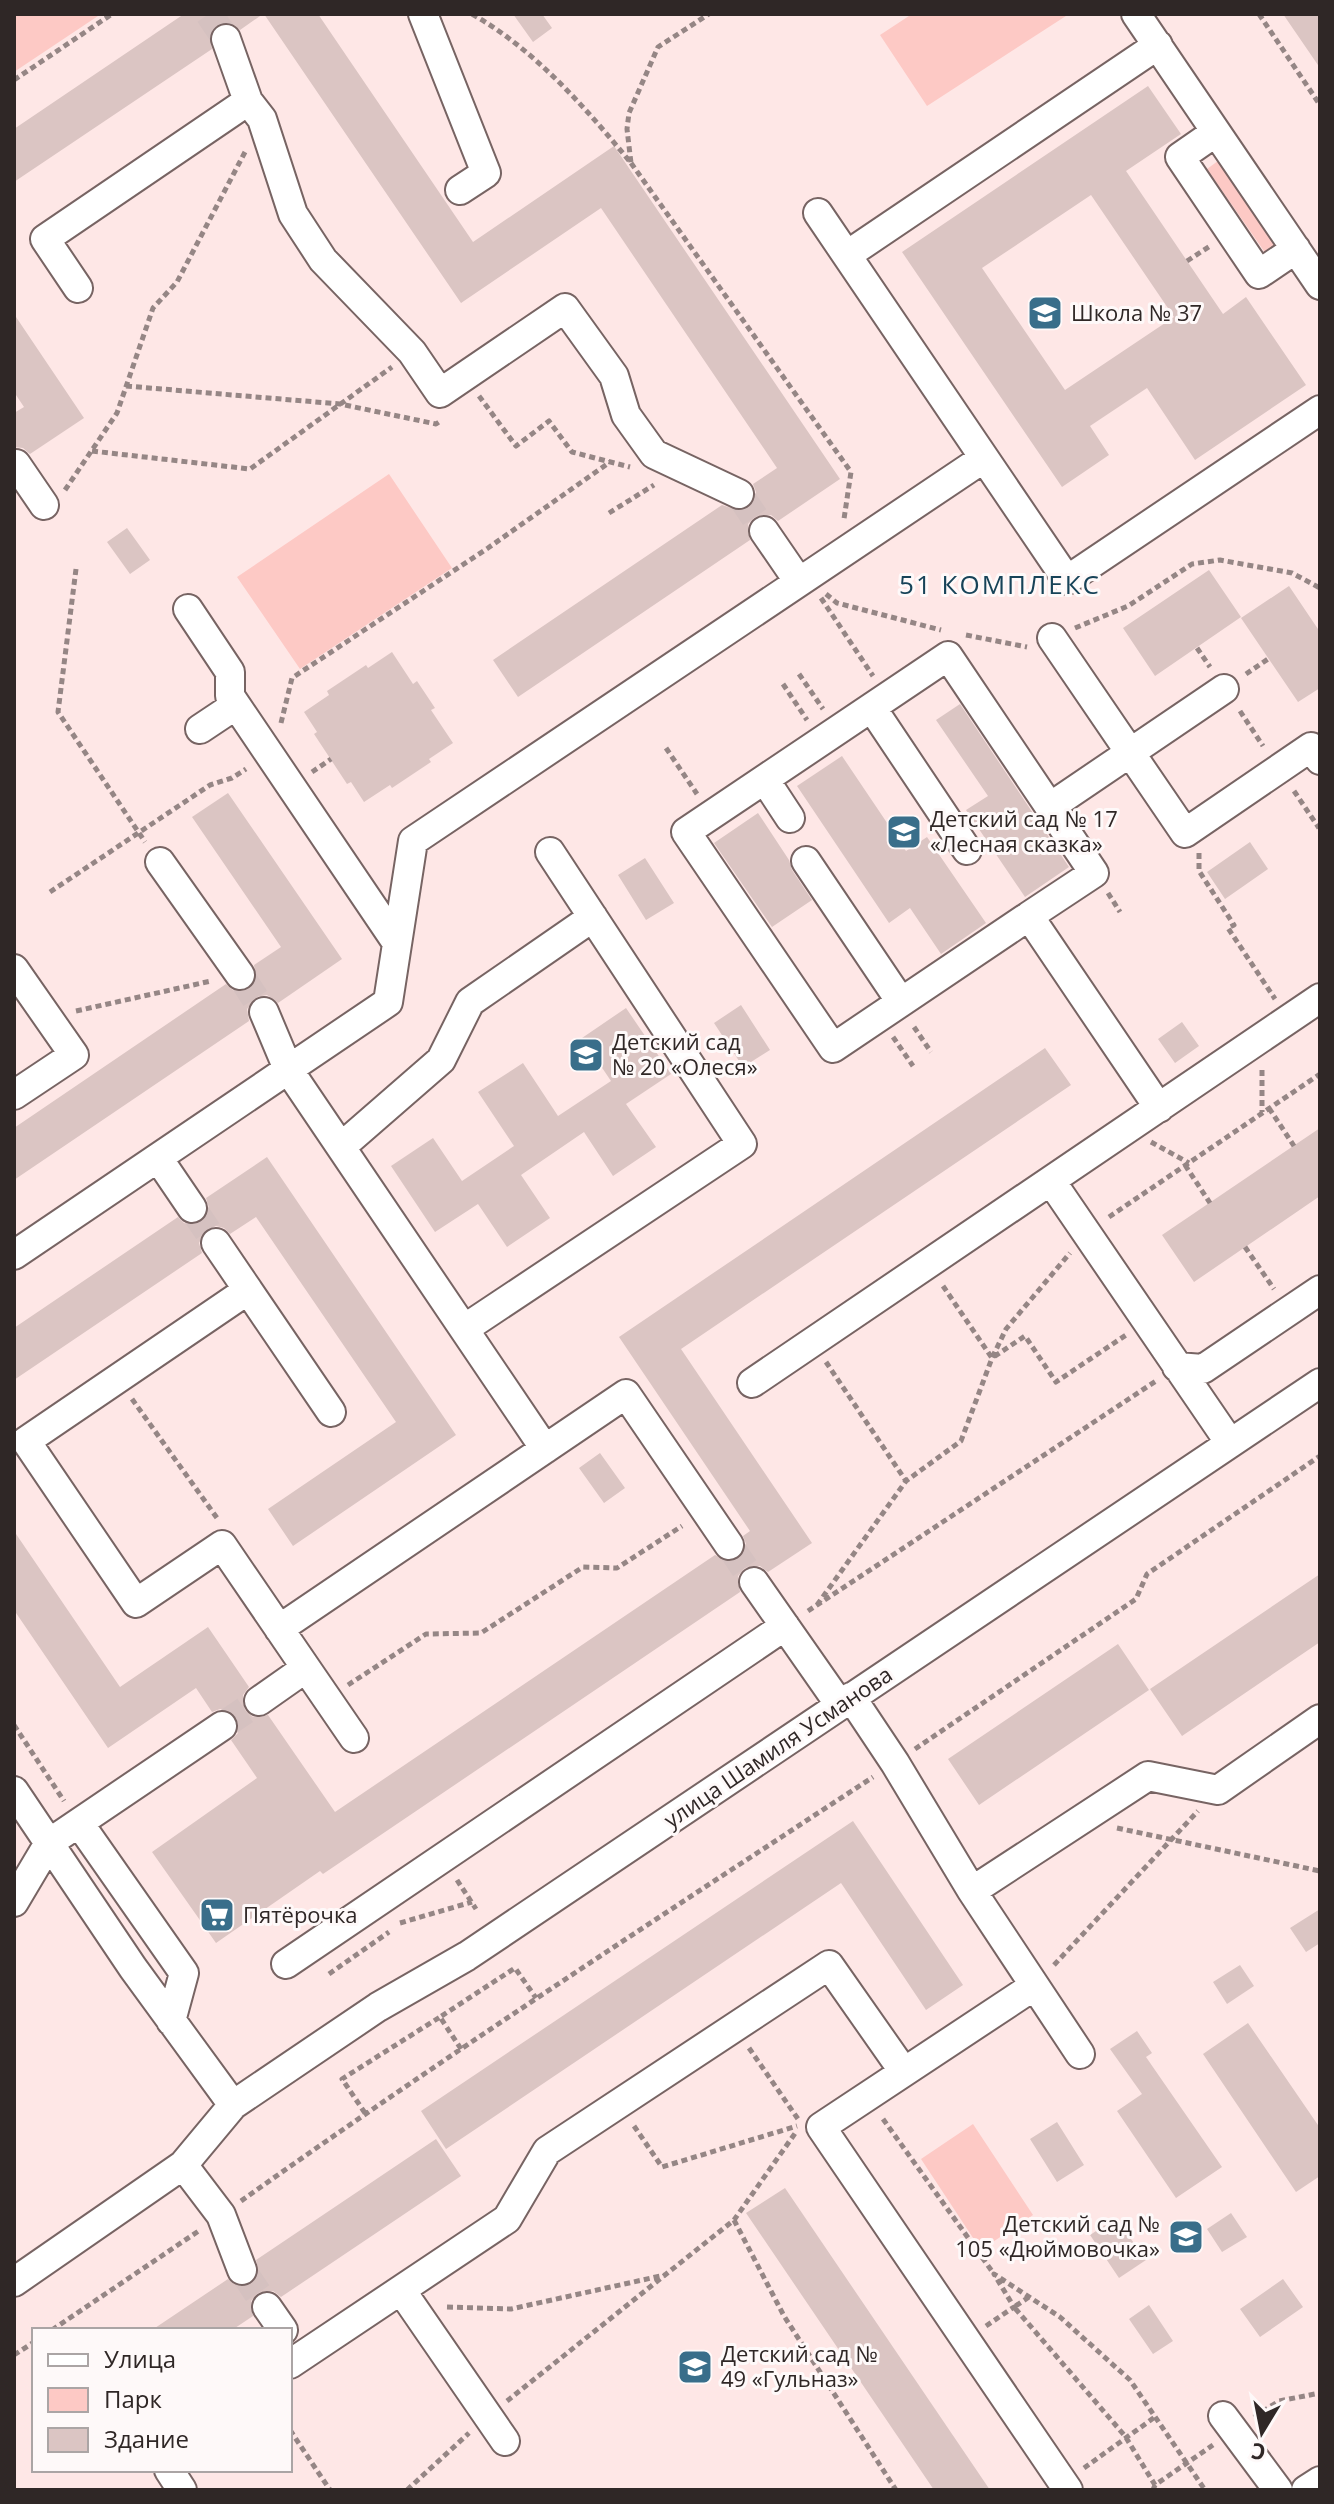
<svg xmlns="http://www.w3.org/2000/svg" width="1334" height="2504" font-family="'Open Sans',sans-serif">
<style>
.green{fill:#fdc9c5}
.building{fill:#dbc5c3;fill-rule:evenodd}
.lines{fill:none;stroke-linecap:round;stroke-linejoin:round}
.minor-tunnel{stroke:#d5c1c0;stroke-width:28;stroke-dasharray:28 14;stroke-linecap:butt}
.minor-casing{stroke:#776463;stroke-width:32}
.path{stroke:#958685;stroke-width:5;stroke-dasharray:6 4;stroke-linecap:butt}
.minor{stroke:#fff;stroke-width:28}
.labels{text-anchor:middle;stroke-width:6;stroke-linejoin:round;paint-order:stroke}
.poi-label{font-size:22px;fill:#2f2726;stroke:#fef9f9;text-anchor:start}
.street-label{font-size:22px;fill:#2f2726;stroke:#fef9f9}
.quarter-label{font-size:26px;letter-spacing:2px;fill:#174358;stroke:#fef9f9}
</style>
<rect width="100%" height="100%" fill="#fee7e6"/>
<path class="green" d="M14,14H101L14,72Z
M912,14H1069L927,106L880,35Z
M1222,158L1281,243L1266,254L1207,169Z
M389,474L452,568L300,669L237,577Z
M973,2124L1033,2215L981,2250L921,2159Z"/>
<path class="building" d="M184,14H263L240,30L230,23H220L210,35L212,49L14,182V129Z
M264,14H318L473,242L614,146L840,479L778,521L771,515L755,517L748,524L750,540L518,697L493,660L722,505L740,511L748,508L755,500L756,492L753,484L777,468L601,208L461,303Z
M513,14H542L552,28L533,42Z
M1283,14H1320V68Z
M1148,86L1181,134L1126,171L1223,314L1246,297L1306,385L1195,460L1147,388L1090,426L1109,455L1062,487L902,252ZM1091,195L1174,317L1065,390L982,268Z
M14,314L84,418L30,454L23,448L14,447V413L24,407L14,392Z
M127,528L150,560L130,574L107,542Z
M1209,570L1241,617L1155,676L1123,628Z
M1289,586L1320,632V688L1298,702L1241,618Z
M392,652L413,684L417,681L435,708L431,710L453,743L429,759L431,762L392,788L390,785L364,802L351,782L347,784L314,734L317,732L304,712L329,695L327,691L366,665L368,668Z
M960,704L1069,867L1025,897L966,810L988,796L936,720Z
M842,756L906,851L927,837L986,923L941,954L910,908L889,923L797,786Z
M228,793L342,959L278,1003L267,995L257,997L247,1009L249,1021L14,1180V1128L226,984L234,991L249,989L256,981L254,965L281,947L192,817Z
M758,813L789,860L792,870L812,900L772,927L714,843Z
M1250,842L1268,869L1225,899L1207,872Z
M645,858L674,903L646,920L618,875Z
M741,1005L770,1050L743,1067L714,1023Z
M626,1008L671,1074L626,1104L656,1147L613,1176L584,1132L521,1175L550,1218L507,1247L478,1204L435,1232L391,1166L433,1138L462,1181L514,1146L478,1092L523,1063L558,1116L611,1081L582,1038Z
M1182,1022L1199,1046L1175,1063L1158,1039Z
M1045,1048L1071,1085L681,1349L812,1543L768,1572L760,1566L745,1568L738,1576L740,1592L323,1874L320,1871L216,1943L152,1852L257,1778L231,1740L238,1733L236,1717L229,1710L220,1709L212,1712L196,1688L108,1748L14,1610V1531L120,1687L208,1627L249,1687L243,1695L245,1710L253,1717L268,1715L335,1812L715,1555L730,1562L739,1559L746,1544L743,1536L750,1531L619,1337Z
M1320,1128V1196L1194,1282L1162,1235Z
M267,1157L456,1435L293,1546L268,1509L396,1422L256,1217L230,1234L224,1228L216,1226L206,1229L199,1243L202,1253L14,1380V1328L178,1217L184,1223L192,1225L202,1222L209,1208L206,1198Z
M600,1453L625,1488L604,1503L579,1468Z
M1320,1574V1642L1182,1736L1150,1689Z
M1118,1644L1149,1690L979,1805L948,1759Z
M853,1821L963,1985L926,2010L841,1883L446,2149L421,2111Z
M1320,1909V1943L1306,1952L1290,1928Z
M1240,1965L1254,1986L1227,2004L1213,1982Z
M1248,2023L1320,2128V2176L1296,2192L1203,2054Z
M1137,2031L1152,2053L1146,2057L1222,2167L1176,2198L1117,2111L1142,2094L1110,2049Z
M1057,2122L1084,2165L1057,2182L1030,2139Z
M436,2139L461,2176L281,2297L273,2291L258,2293L251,2301L253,2316L232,2330H152L228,2279L239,2287L249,2286L259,2273L256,2260Z
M785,2188L802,2213L990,2490H934L746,2213Z
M1231,2213L1247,2237L1222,2252L1207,2229Z
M1116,2218L1146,2260L1119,2278L1090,2235Z
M1283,2279L1303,2307L1260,2337L1240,2309Z
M1149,2305L1173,2341L1153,2354L1129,2319Z"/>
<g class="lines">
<path class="minor-tunnel" d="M209,14L226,39
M739,494L764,531
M240,975L264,1012
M192,1208L216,1243
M729,1545L754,1582
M222,1726L259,1701
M242,2270L267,2307"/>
<defs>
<path id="minor" d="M423,14L486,173L460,190
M1136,14L1320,285
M226,39L248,101L262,119L293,214L323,260L412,352L440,393L565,308L614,376L626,415L654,454L739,494
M1216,132L1180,157L1259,274L1296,249
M818,213L1067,580L1320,410
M847,255L1158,45
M78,288L45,239L248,101
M16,464L44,505
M764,531L799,582
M188,609L230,672V696L397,943
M1052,638L1185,833L1311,747L1320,760
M872,708L967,850
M200,729L236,705
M765,780L790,818
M1050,807L1224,689
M806,861L901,1002
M160,862L240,975
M1029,916L833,1048L686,832L948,656L1094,873L1029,916L1159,1108
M14,969L74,1055L14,1095
M264,1012L288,1069L545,1449
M341,1147L441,1060L470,1002L593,917
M158,1158L192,1208
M1051,1181L1230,1443
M216,1243L248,1290
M14,1255L388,1002L413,841L984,458
M464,1329L742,1144L550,852
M1177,1367L1203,1369L1320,1290
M752,1383L1320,998
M754,1582L840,1705
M279,1629L626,1394L729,1545
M306,1668L354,1738
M851,1697L895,1763L972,1891L1148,1776L1218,1790L1320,1719
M259,1701L306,1668L222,1545L136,1603L26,1441L248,1290L331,1412
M14,1791L133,1968L233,2105
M79,1823L184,1973L171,2021
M972,1891L1080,2054
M14,1902L49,1843L222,1726
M286,1964L785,1626
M1034,1986L821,2127L1068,2490
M183,2165L221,2215L242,2270
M14,2282L183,2165L233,2105L378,2007L467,1956L1320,1383
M401,2290L505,2441
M267,2307L283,2330
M290,2364L507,2219L547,2151L829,1965L904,2072
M1223,2416L1278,2490
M169,2470L182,2490
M1306,2490L1320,2481"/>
</defs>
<use href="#minor" class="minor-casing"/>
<path class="path" d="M472,14C535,50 585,107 631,163L627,129L629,113L658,47L709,14
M1259,14L1320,105
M14,80L112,14
M631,163L851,472L844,519
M1187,261L1210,246
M126,386L340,404L436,424L439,422
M479,396L516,446L549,421L572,452L630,467
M92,451L250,469L392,367
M65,490L117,413L153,308L177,282L245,152
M609,513L654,485
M76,569L58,712L145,842
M826,594L837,603L941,630
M821,598L873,676
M1075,628L1128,606L1192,564L1220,560L1292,573L1320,588
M966,635L1027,647
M1197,648L1210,667
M799,674L823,709
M1246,674L1268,659
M783,684L807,720
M1240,711L1263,746
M281,723L292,678L488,548L610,462
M666,748L697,794
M312,772L331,759
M1294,791L1319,828
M1199,853V871L1234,925L1228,928L1275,999
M50,892L210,785L232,778L246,769
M1108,893L1120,912
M76,1011L211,981
M914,1027L931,1052
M893,1037L913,1066
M1262,1070V1112
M1269,1108L1294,1146
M1151,1142L1189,1163
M1185,1165L1210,1203
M1109,1217L1320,1074
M1245,1247L1274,1289
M943,1286L992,1358L1025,1336L1056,1382L1126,1335
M826,1362L906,1481
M132,1399L217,1518
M817,1605L906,1481L961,1441L992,1358L1006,1329L1070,1253
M808,1611L1156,1381
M348,1685L426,1634L481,1633L583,1567L617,1568L682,1526
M14,1725L64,1801
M915,1749L1136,1599L1147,1574L1320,1456
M1117,1828L1320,1871
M457,1880L476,1909
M400,1923L472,1902
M1054,1965L1198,1811
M329,1974L389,1932
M749,2048L798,2119
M461,2049L440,2017L515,1968L536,1998
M365,2113L342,2079L440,2017
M883,2119L994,2274
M634,2126L662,2167L797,2126
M241,2201C448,2054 661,1916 873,1777
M734,2220L784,2316L896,2490
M1029,2297L1014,2307L1125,2436L1155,2485
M447,2307L511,2309L665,2275
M986,2326L1014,2307L994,2274L1060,2317L1130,2380L1205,2490
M52,2330L200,2230
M14,2355L34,2342
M507,2401L734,2220L796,2132
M1254,2417L1279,2401L1320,2393
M290,2430L330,2490
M1084,2468L1155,2417
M407,2490L469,2433
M1153,2490L1155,2485L1213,2445"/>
<use href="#minor" class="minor"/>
</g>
<defs>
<symbol id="school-square" viewBox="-11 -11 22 22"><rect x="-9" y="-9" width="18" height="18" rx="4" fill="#396e8a" stroke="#fef9f9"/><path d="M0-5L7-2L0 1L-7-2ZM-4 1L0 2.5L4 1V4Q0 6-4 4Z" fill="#fff"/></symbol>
<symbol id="supermarket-square" viewBox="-11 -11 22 22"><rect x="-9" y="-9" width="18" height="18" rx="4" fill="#396e8a" stroke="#fef9f9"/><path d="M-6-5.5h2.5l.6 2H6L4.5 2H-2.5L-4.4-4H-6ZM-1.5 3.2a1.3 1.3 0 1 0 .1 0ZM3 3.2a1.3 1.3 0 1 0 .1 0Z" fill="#fff"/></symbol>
</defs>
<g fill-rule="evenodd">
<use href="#school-square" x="1025" y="293" width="40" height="40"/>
<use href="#school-square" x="884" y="812" width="40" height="40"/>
<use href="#school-square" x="566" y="1035" width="40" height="40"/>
<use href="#supermarket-square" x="197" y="1895" width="40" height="40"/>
<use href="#school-square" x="1166" y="2217" width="40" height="40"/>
<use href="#school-square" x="675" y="2347" width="40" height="40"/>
</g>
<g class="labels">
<g class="poi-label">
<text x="1071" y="321">Школа № 37</text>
<text x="930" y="827">Детский сад № 17<tspan x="930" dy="25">«Лесная сказка»</tspan></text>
<text x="612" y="1050">Детский сад<tspan x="612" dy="25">№ 20 «Олеся»</tspan></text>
<text x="243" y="1923">Пятёрочка</text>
<text x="1160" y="2232" text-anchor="end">Детский сад №<tspan x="1160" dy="25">105 «Дюймовочка»</tspan></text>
<text x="721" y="2362">Детский сад №<tspan x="721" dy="25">49 «Гульназ»</tspan></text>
</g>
<g class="street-label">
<text transform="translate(778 1747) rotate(-34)" y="8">улица Шамиля Усманова</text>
</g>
<g class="quarter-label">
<text x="1000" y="594">51 КОМПЛЕКС</text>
</g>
</g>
<rect width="1334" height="2504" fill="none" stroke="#2f2726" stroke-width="32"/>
<rect x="32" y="2328" width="260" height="144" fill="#fef9f9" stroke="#aba5a5" stroke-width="2"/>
<rect x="48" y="2354" width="40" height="12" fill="#ffffff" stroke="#aba5a5" stroke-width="2"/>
<text x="104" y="2368" font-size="24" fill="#2f2726">Улица</text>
<rect x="48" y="2388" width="40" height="24" fill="#fdc9c5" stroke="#aba5a5" stroke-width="2"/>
<text x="104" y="2408" font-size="24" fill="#2f2726">Парк</text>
<rect x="48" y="2428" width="40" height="24" fill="#dbc5c3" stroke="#aba5a5" stroke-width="2"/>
<text x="104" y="2448" font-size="24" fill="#2f2726">Здание</text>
<g transform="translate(1262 2432) rotate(190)" stroke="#fef9f9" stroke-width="6" paint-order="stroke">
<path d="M0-6L14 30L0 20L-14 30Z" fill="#2f2726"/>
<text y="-12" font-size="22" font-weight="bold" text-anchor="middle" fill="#2f2726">С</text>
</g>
</svg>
